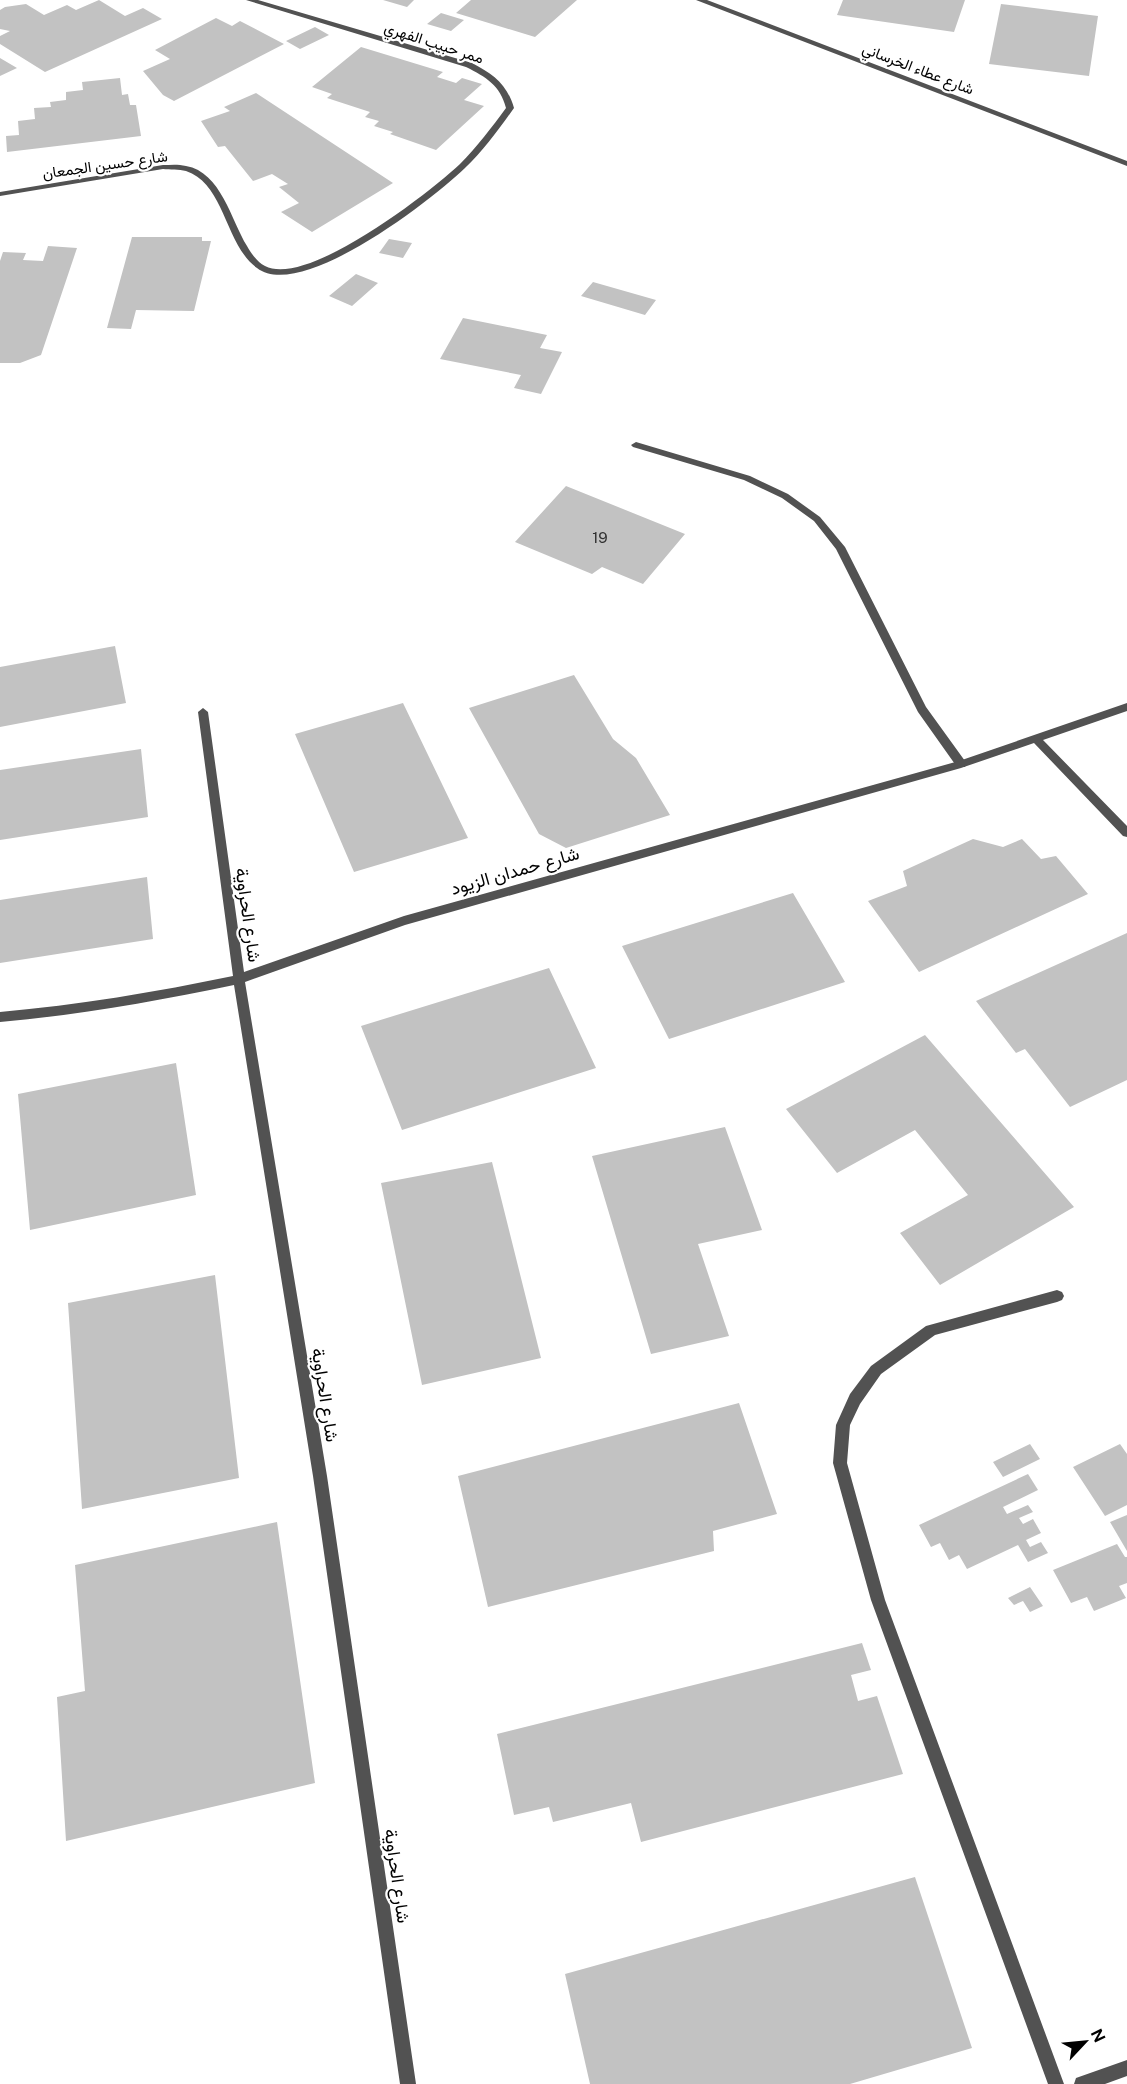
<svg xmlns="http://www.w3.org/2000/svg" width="1127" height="2084" font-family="'Public Sans',Vazirmatn,sans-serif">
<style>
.building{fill:#c2c2c2}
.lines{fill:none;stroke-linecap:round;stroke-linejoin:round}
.lane{fill:#525252;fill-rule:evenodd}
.street{fill:#525252;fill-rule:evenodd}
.labels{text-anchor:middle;stroke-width:4.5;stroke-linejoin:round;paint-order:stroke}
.far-street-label{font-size:15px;fill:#000;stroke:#fff}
.number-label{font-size:15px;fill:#303030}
.street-label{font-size:18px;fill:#000;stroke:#fff}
</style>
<rect width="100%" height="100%" fill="#fff"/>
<path class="building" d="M99,0L125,16L143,8L162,19L45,72L0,44V36L10,31L0,29V10L5,7L26,4L44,15L67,5L76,10Z
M383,0H414L407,7Z
M471,0H577L535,37L456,13Z
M843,0H965L954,32L837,15Z
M1001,4L1098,16L1089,76L989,64Z
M441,13L464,20L451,31L427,24Z
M216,18L232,26L240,21L284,44L174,101L163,95L143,71L170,59L155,50Z
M315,27L329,35L300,49L286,41Z
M361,47L443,72L437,77L456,83L462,78L482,84L464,100L484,106L436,150L390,134L393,132L374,126L379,121L365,117L370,112L327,98L332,94L312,87Z
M0,58L17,68L0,76Z
M120,78L122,95L128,94L130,105H136L141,136L7,152L6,136L19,135L18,121L35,119L34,108L51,107L50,102L66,100V92L83,90L82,82Z
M256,93L393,183L312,232L281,212L299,203L279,187L288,184L272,174L253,181L225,146L218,147L201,121L230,111L224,107Z
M132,237H202V241H211L194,311L136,310L131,329L107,328Z
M389,239L412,243L403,258L379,253Z
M48,246L77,248L41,355L20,363H0V261L3,252L26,253L23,260L43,261Z
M356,274L378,283L352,306L329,296Z
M593,282L656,300L645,315L581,296Z
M463,318L547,335L540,348L562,352L541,394L514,388L521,375L440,359Z
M566,486L685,534L643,584L602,567L592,574L515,542Z
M115,646L126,703L0,727V667Z
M574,675L613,739L636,758L670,815L566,848L539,834L469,708Z
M403,703L468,838L354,872L295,734Z
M141,749L148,817L0,840V770Z
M973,839L1003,847L1022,839L1041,859L1056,856L1088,894L919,972L868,901L907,886L903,871Z
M147,877L153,939L0,963V900Z
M793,893L845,982L669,1039L622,946Z
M1127,933V1080L1070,1107L1025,1049L1016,1053L976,1001Z
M549,968L596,1068L402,1130L361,1026Z
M925,1035L1074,1207L940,1285L900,1233L968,1195L915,1130L837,1173L786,1109Z
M176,1063L196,1195L30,1230L18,1094Z
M725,1127L762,1230L698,1244L729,1336L651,1354L592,1156Z
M492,1162L541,1358L422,1385L381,1183Z
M215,1275L239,1478L82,1509L68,1303Z
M739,1403L777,1514L713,1531L714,1551L488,1607L458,1476Z
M1030,1444L1040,1459L1003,1477L993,1462Z
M1120,1444L1127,1454V1505L1105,1516L1073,1467Z
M1028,1474L1038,1490L1003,1507L1007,1514L1028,1505L1033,1512L1019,1518L1023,1524L1033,1519L1041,1533L1026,1540L1030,1547L1041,1542L1048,1553L1028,1562L1018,1545L967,1569L959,1555L949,1560L940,1543L931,1547L919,1525Z
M1127,1515V1551L1110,1522Z
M277,1522L315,1783L66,1841L57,1697L85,1691L75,1565Z
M1117,1544L1125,1557H1127V1583L1119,1586L1126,1598L1094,1611L1087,1597L1071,1603L1053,1570Z
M1030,1587L1043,1606L1030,1612L1023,1601L1014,1605L1008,1598Z
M862,1643L871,1670L851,1675L858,1701L877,1696L903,1774L641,1842L631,1803L553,1822L549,1807L514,1815L497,1734Z
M915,1877L972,2048L850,2084H590L565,1974Z"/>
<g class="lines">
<path class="lane" d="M636,442L750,476L788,494L820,517L845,547L926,707L965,761L966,764L965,767H957L918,712L836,549L814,521L782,498L744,480L633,447L631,445Z"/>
<path class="street" d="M246,0H258L472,63C493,74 507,84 514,108C499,129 484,150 465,168C433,199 301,302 257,268C225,245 225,184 186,171C179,169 170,170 163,169L0,196V192L163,165C170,165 178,164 186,166C221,172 231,220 247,246C251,253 257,262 265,266C307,288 429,193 460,164C477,147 492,127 506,108C500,85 486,77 466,67Z
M696,0H707L1127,161V166Z
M1127,703V711L1043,740L1127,826V837L1123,836L1034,743L961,768L405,925L245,982L327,1476L416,2084H400L313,1476L234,985C157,1001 79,1015 0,1022V1012C78,1005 156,992 233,976L198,712L203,708L208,712L244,972L404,916L959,761Z
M1057,1290L1062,1292L1064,1296L1062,1300L1057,1302L935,1335L881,1374L860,1404L850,1425L847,1463L885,1600L1064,2084H1048L871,1600L833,1463L836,1425L850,1394L871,1366L926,1326Z
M1127,2060V2076L1105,2084H1074L1076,2078Z"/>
</g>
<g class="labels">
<g class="far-street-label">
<text transform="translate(434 43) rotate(18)" y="5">ممر حبيب الفهري</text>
<text transform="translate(918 69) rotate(21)" y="5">شارع عطاء الخرساني</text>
<text transform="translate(105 165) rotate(-8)" y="5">شارع حسين الجمعان</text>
</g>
<g class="number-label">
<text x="600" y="543">19</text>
</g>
<g class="street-label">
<text transform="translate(515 871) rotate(-16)" y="6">شارع حمدان الزيود</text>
<text transform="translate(248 915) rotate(82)" y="6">شارع الحراوية</text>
<text transform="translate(325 1395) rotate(81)" y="6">شارع الحراوية</text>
<text transform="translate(397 1876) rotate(82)" y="6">شارع الحراوية</text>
</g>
</g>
<g transform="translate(1085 2042) rotate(64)" stroke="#ffffff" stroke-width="4.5" paint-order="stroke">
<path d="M0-4.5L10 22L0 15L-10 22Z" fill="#000000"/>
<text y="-9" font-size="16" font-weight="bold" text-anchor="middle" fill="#000000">N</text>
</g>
</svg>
